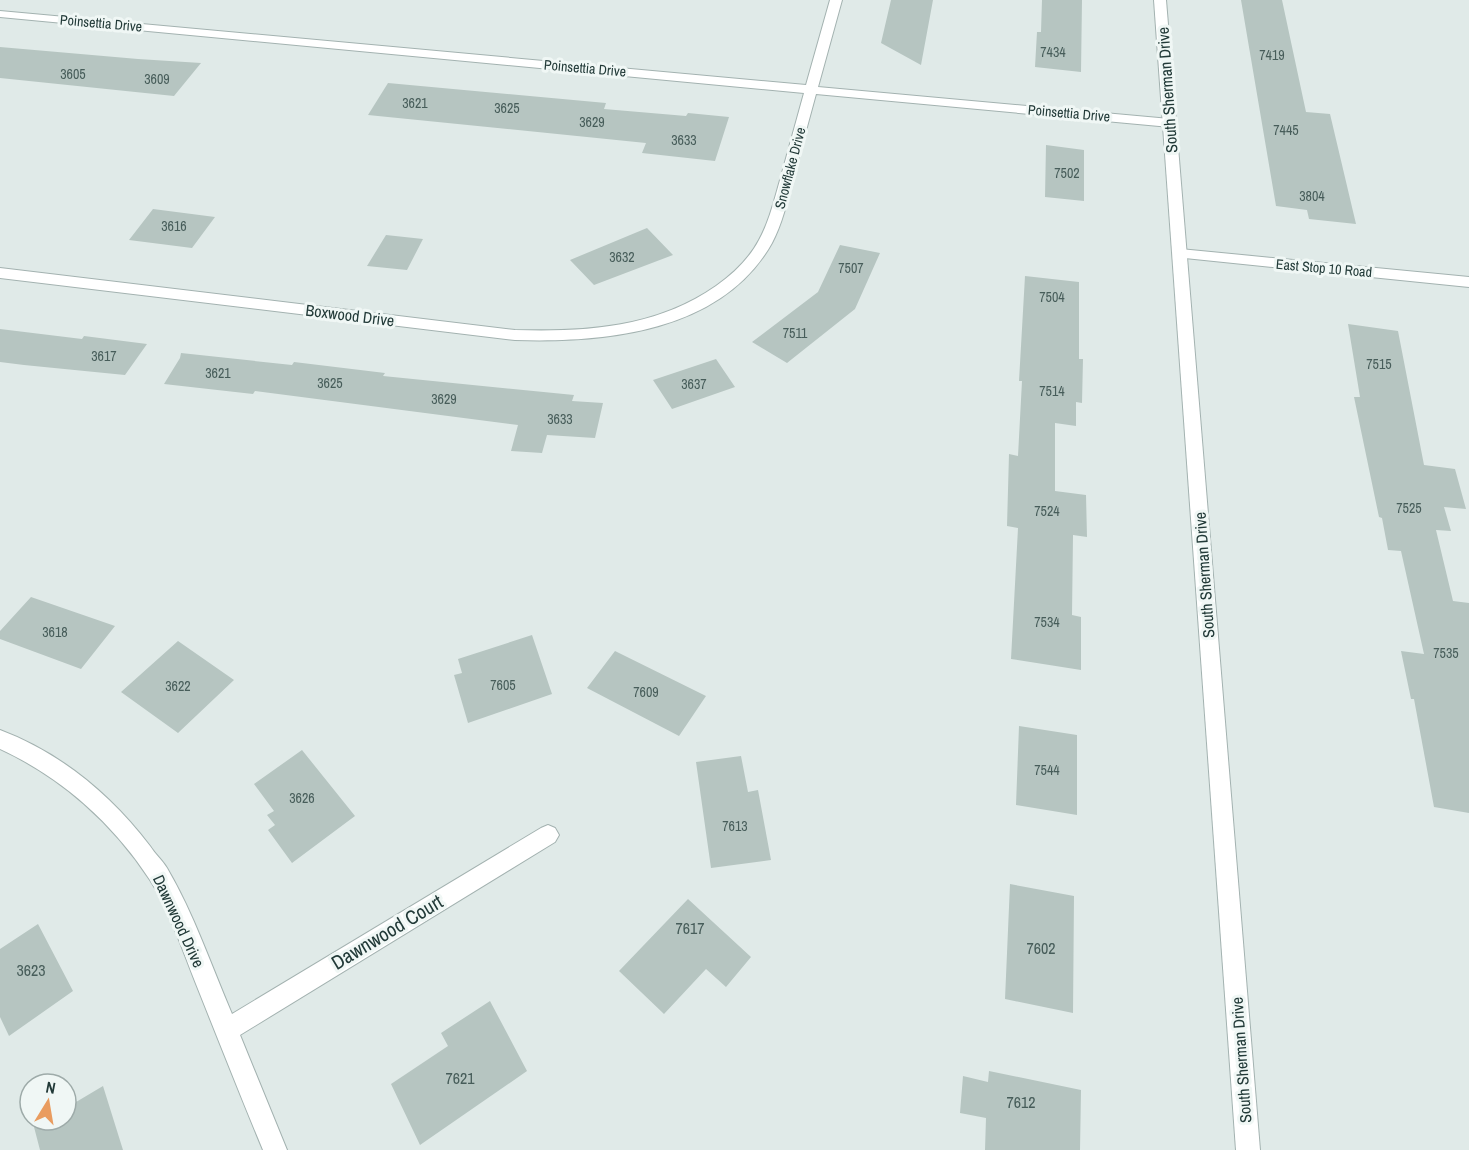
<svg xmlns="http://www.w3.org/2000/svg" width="1469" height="1150" font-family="'Archivo Narrow',sans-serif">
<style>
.building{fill:#b6c5c1}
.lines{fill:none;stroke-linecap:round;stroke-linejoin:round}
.minor-casing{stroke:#a3b2b0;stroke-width:2}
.tertiary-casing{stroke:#a3b2b0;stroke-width:2}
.minor{fill:#fff;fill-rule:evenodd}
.tertiary{fill:#fff;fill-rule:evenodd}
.labels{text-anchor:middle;stroke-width:6;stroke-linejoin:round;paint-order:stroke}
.far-street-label{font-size:14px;fill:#223a38;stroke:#f0f7f5}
.number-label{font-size:14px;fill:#475d5a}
.street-label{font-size:16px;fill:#223a38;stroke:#f0f7f5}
.near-number-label{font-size:16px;fill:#475d5a}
.near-street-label{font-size:20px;fill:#223a38;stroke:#f0f7f5}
</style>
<rect width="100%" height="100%" fill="#e0eae8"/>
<path class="building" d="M891,0H933L921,65L881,43Z
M1042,0H1082L1081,72L1035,67L1037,32H1041Z
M1241,0H1282L1306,112L1330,114L1356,224L1309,219L1307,210L1276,206Z
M0,47L138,59L201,63L174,96L0,78Z
M388,83L606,103L604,109L686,116L688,113L729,117L715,161L642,153L646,143L368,115Z
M1046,145L1084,150V201L1045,197Z
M153,209L215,217L192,248L129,240Z
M647,228L673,255L594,285L570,260Z
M386,235L423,239L407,270L367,266Z
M840,245L880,253L855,309L787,363L752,342L818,292Z
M1025,276L1079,282V359H1083L1082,403L1076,402V426L1055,423V491L1086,495L1087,537L1073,535L1072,615L1081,617V670L1011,659L1018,528L1007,526L1009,454L1018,456L1022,381H1019Z
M1348,324L1398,331L1424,465L1455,469L1466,509L1444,507L1451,531L1436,530L1453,601L1469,603V813L1434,807L1414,699H1411L1401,651L1424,654L1401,551L1388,550L1382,518L1379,517L1354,397H1360Z
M0,329L82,339L84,336L147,344L125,375L24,365L0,362Z
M181,353L292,365L294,362L385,373L383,376L574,395L572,401L603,403L595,438L547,435L542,453L511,451L518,425L255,391L253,394L164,384L180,358Z
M716,359L735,387L672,409L653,380Z
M31,597L115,626L81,669L0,639V631Z
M532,635L552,694L468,723L454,675L462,673L458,659Z
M178,641L234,680L178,733L121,692Z
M615,651L706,696L679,736L587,688Z
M1019,726L1077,735V815L1016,805Z
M302,750L355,816L292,863L268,830L275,825L267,815L274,811L254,784Z
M741,756L748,792L758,790L771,860L711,868L696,762Z
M1010,884L1074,896L1073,1013L1005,999Z
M688,899L751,957L726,987L706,969L664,1014L619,971Z
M38,924L73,991L9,1036L0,1017V949Z
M490,1001L527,1071L420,1145L391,1084L448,1046L441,1033Z
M989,1071L1081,1090L1080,1150H985L986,1118L960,1113L963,1076L988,1082Z
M103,1086L123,1150H40L34,1127L46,1120H66V1108Z"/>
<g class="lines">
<defs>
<path id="minor" d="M830,0H842L818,87L1170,119L1176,123L1170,127L816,94C808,123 800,153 792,182C787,203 782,224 772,243C722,332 606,343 515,340L0,278V268L515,330C585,332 656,328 716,286C733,274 749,259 759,240C769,222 774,201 780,180C788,151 796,122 804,93L0,17V11L806,85Z
M1180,249L1469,277V287L1175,257L1173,254L1175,251Z
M0,730C61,753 111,795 150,846C155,854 162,860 167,868C194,914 211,965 232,1014L541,828L548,825L555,828L559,835L555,842L240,1035L287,1150H263C240,1095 218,1039 196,984C182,949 170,911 150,880C113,823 61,777 0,749Z"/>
<path id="tertiary" d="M1154,0H1166L1260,1150H1236Z"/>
</defs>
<use href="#minor" class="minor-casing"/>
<use href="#tertiary" class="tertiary-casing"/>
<use href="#minor" class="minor"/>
<use href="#tertiary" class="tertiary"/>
</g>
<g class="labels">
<g class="far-street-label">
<text transform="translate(101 23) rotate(5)" y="5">Poinsettia Drive</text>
<text transform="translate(585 68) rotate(5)" y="5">Poinsettia Drive</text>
<text transform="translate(1069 113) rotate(5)" y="5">Poinsettia Drive</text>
<text transform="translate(790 168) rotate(-75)" y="5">Snowflake Drive</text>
<text transform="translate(1324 268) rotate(5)" y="5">East Stop 10 Road</text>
</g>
<g class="number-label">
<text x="1053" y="57">7434</text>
<text x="1272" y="60">7419</text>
<text x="73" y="79">3605</text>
<text x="157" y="84">3609</text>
<text x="415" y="108">3621</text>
<text x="507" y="113">3625</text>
<text x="592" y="127">3629</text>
<text x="1286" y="135">7445</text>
<text x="684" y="145">3633</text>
<text x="1067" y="178">7502</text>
<text x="1312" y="201">3804</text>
<text x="174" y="231">3616</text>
<text x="622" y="262">3632</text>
<text x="851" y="273">7507</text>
<text x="1052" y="302">7504</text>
<text x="795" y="338">7511</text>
<text x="104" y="361">3617</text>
<text x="1379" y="369">7515</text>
<text x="218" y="378">3621</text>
<text x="330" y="388">3625</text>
<text x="694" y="389">3637</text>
<text x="1052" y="396">7514</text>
<text x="444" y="404">3629</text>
<text x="560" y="424">3633</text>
<text x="1409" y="513">7525</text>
<text x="1047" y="516">7524</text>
<text x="1047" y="627">7534</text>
<text x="55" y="637">3618</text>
<text x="1446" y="658">7535</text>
<text x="503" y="690">7605</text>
<text x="178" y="691">3622</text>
<text x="646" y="697">7609</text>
<text x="1047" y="775">7544</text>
<text x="302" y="803">3626</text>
<text x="735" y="831">7613</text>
</g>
<g class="street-label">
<text transform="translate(1167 90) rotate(-94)" y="6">South Sherman Drive</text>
<text transform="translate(350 315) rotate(7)" y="6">Boxwood Drive</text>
<text transform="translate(1204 575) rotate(-94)" y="6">South Sherman Drive</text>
<text transform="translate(179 921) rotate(65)" y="6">Dawnwood Drive</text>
<text transform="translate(1241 1060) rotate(-94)" y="6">South Sherman Drive</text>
</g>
<g class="near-number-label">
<text x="690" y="934">7617</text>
<text x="1041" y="954">7602</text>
<text x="31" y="976">3623</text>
<text x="460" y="1084">7621</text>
<text x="1021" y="1108">7612</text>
</g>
<g class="near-street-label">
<text transform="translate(387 932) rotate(-31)" y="7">Dawnwood Court</text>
</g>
</g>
<g transform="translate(48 1102) rotate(11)"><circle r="28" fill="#f0f7f5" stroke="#9eaba9" stroke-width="1.5"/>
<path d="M0-4.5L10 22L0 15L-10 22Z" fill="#e99c5f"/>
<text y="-9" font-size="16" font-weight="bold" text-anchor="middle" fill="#223a38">N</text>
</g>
</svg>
